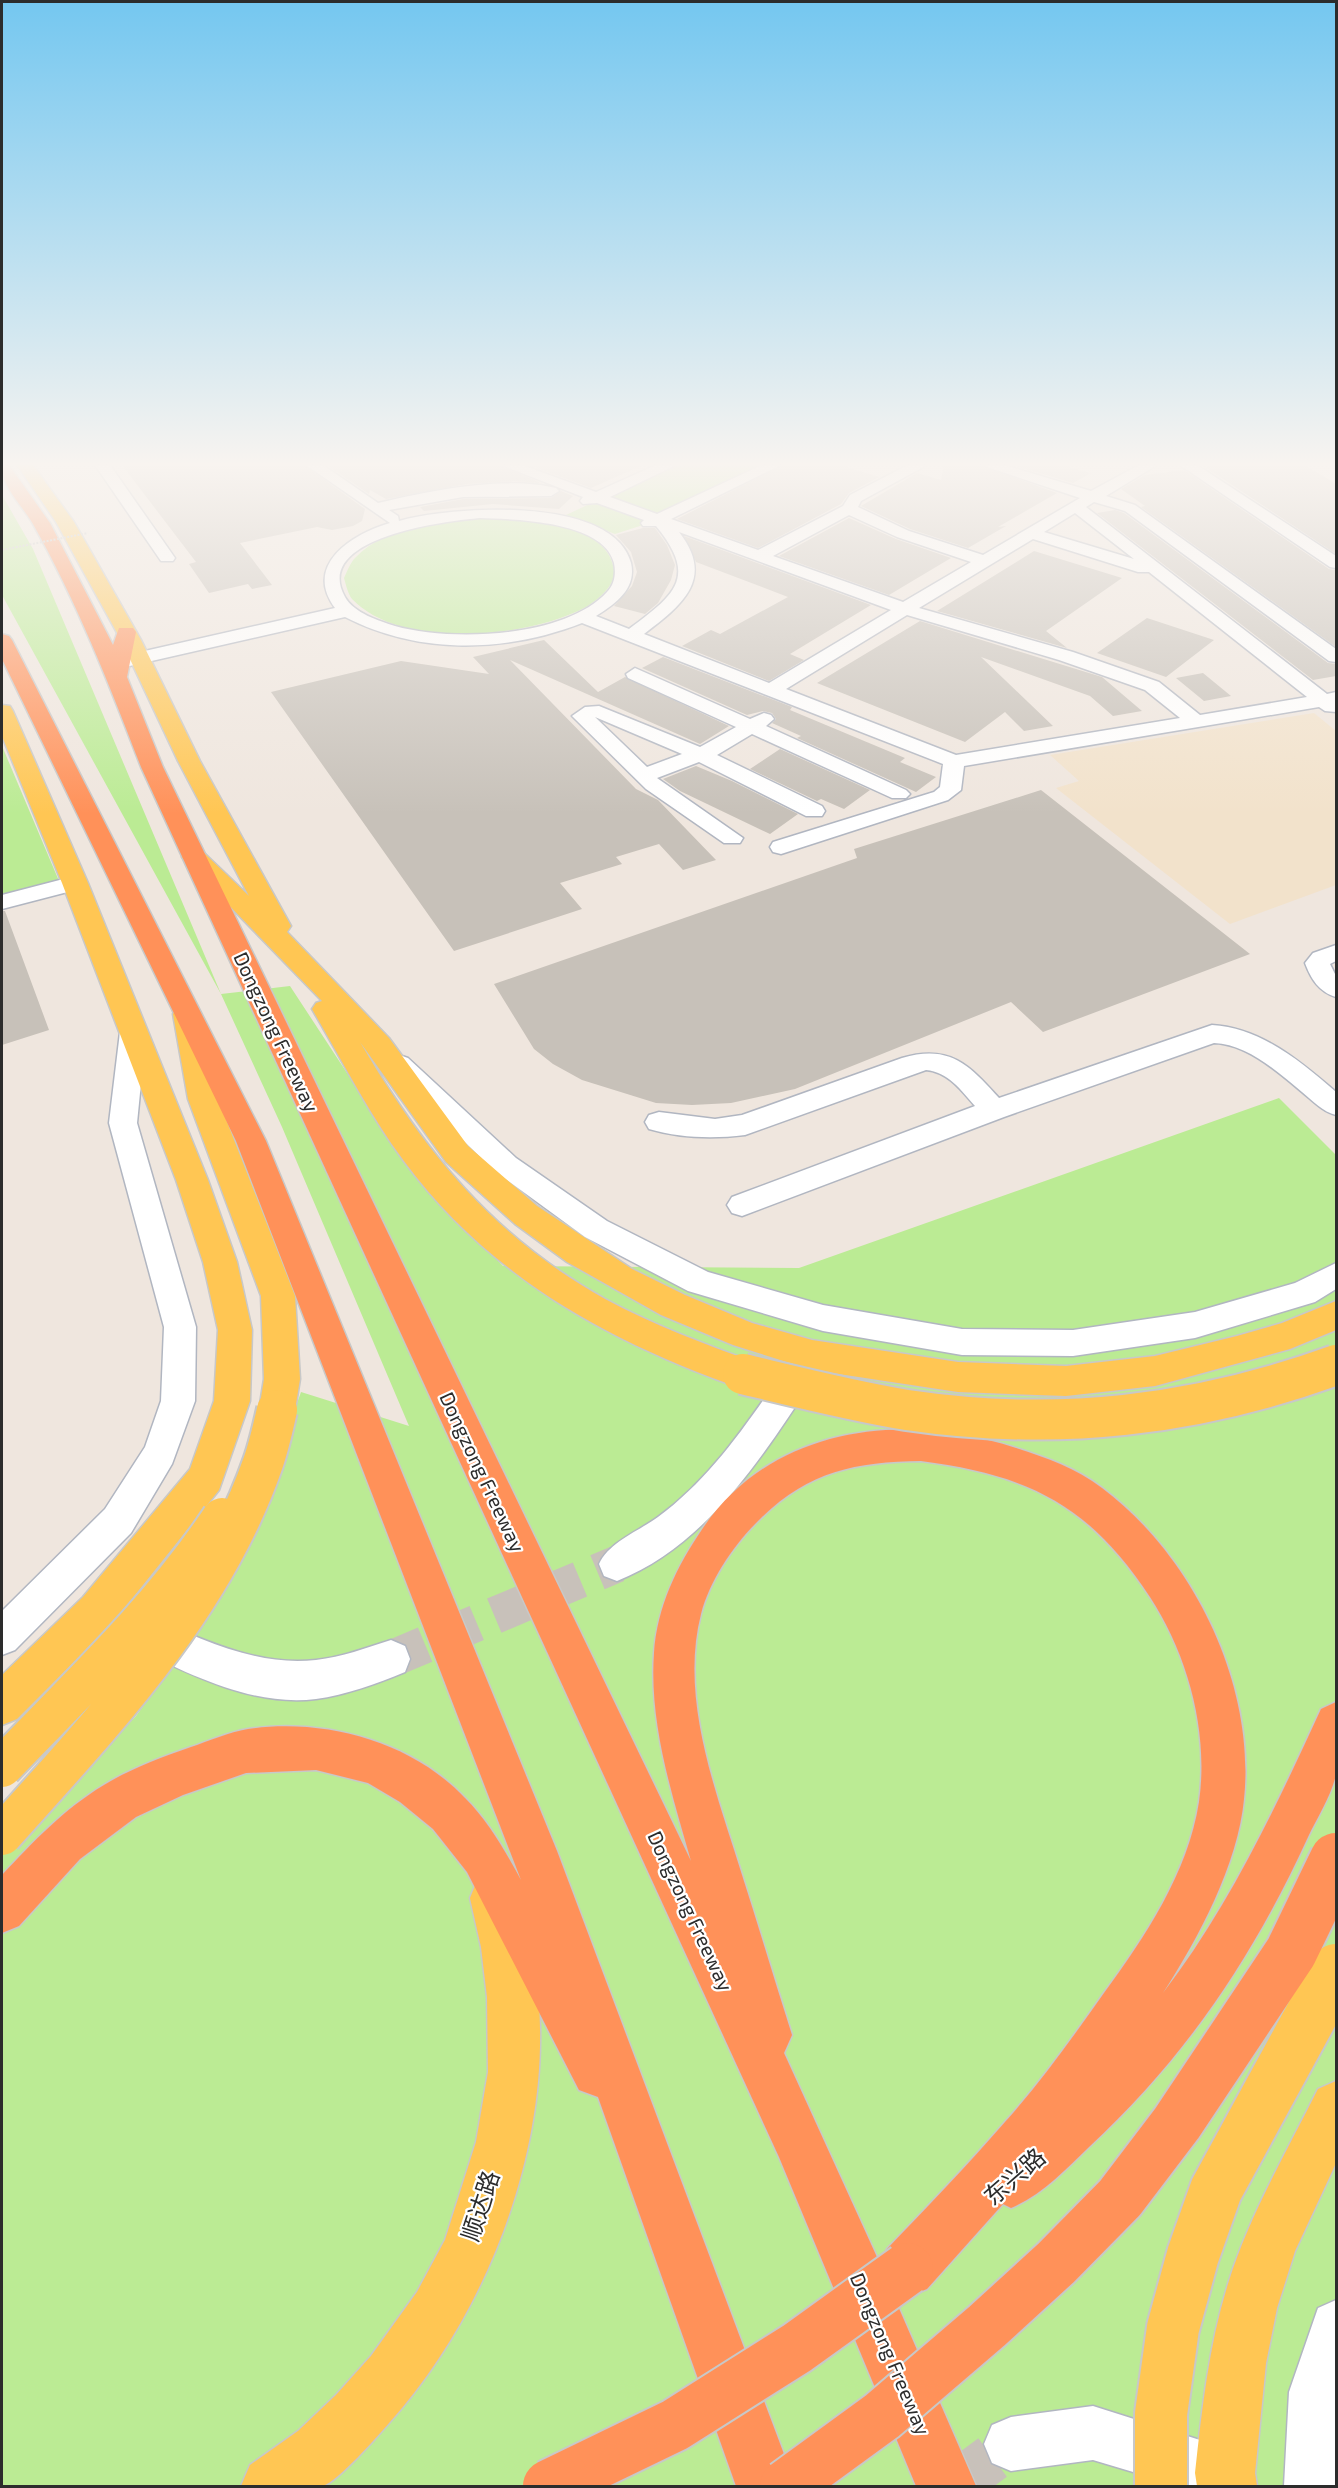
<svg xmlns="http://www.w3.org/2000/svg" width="1338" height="2488" font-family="'Exo 2','Noto Sans SC',sans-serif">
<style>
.education{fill:#f2e2cb}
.green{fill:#bbeb94}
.building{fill:#c7c1b9}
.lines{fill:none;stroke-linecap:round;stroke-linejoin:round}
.minor-tunnel-far1{stroke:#c8c1ba;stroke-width:37;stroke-dasharray:37 19;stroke-linecap:butt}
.minor-tunnel{stroke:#c8c1ba;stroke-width:48;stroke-dasharray:48 24;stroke-linecap:butt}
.minor-casing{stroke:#b1b6c1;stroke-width:3}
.major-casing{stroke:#c8c8c8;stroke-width:3}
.highway-casing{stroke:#c8c8c8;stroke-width:3}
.minor{fill:#fff;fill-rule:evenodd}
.major{fill:#ffc653;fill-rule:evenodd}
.highway{fill:#ff9159;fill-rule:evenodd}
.major-bridge-far1-casing{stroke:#c8c8c8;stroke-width:44;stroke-linecap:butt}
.major-bridge-casing{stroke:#c8c8c8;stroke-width:56;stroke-linecap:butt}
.highway-bridge-casing{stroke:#c8c8c8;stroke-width:56;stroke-linecap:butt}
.path-bridge{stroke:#c8c8c8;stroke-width:2;stroke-dasharray:2 1.5;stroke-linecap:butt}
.major-bridge-far1{stroke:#ffc653;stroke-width:40}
.major-bridge{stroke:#ffc653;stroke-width:52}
.highway-bridge{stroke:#ff9159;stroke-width:52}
.labels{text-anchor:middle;stroke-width:4.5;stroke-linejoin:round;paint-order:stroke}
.street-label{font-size:20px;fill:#2c2c2c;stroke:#fff}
.near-street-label{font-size:24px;fill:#2c2c2c;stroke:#fff}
</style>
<rect width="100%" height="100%" fill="#efe6de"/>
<path class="education" d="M1314,713L1336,731V885L1230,924L1056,788L1079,781L1050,755Z"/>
<path class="green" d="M673,465H770L643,525L615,534L566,515Z
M2,495L33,549L221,994L290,986L408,1166L503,1266L799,1268L1279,1098L1336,1155V2486H2V1852L136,1716L189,1642L255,1522L301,1392L409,1426L282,1127L221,994L2,595Z
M490,516C527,519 607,522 614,569C617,584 598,600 586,607C528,638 402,651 352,599C348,594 346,585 344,578C347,572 350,563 355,558C389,523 445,520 490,516Z
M2,746L59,881L2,896Z"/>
<path class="building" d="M122,465H304L365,509L362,521L353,526L332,530L317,527L240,543L272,585L252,589L248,584L209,593L189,564L196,562Z
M327,465H499L541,483L514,481L467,484L386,499L370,490L369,494Z
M529,465H643L591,488Z
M783,465H840L879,477L849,493L841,504L758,548L677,519Z
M944,465H979L1057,493L998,527L1006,526L968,548L910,529L861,506L917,473L941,480Z
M1013,465H1062L1091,473L1073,483Z
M1222,465H1305L1336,484V554L1205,467Z
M1184,470L1329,569L1336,570V647L1141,507L1145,506L1121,489L1145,475Z
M561,491L573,496L559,509L493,504L424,511L420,507L463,499L551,498Z
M1115,510L1124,513L1328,663L1336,664V676L1313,680L1097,513Z
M849,518L896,539L951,558L889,595L779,556Z
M643,528H655L667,545L675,565L671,580L658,603L645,614L614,606L632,586L637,572L631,552L616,535Z
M684,536L871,605L790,654L804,660L769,681L682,646L711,630L720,634L788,597L696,562Z
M1034,551L1122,578L1046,631L1067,648L937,611Z
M1147,618L1214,640L1166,677L1097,653Z
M920,621L1102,677L1142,711L1113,716L1090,696L981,657L1053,726L1024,731L1005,712L965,742L817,683Z
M544,640L598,692L625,677L729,726L700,744L510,660L636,789L658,800L716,860L683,870L659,844L616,857L622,864L560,883L582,909L454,951L271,692L401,661L489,674L473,657Z
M663,657L792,707L790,710L905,758L900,762L936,777L916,792L797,738L801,736L772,723L776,719L772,713L763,711L747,715L642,668Z
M1203,673L1231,696L1204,701L1176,678Z
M780,749L870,790L844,809L821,799L817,801L750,769Z
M696,766L732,781L798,814L770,834L680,791L663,779Z
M1041,790L1250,954L1043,1032L1011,1002L795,1089L731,1103L692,1105L656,1103L582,1080L553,1064L534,1049L494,984L857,858L854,849Z
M2,911H5L49,1030L2,1045Z"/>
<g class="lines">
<path class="minor-tunnel-far1" d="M391,1659L617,1564"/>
<path class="minor-tunnel" d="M954,2486L1011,2444"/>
<defs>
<path id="minor" d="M95,465H110L175,558L173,561H161Z
M306,465H323L378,503C428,491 506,475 556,488L559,491L551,496L463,497L389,510L398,516L399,521C450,506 613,495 631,563C637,589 615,604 596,616L629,629C674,595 699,578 656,526H643L641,523L644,520L597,503L583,504L580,501L583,497L501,465H522L596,492L656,465H676L610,497L657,514L762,465H781L671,519L758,550L843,506L850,495L908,465H927L861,501L858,507L909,531L983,555L1080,498L981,465H1004L1091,491L1139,465H1157L1106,496L1135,505L1336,649V662L1329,661L1125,511L1094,502L1086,507L1327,694L1336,692V712L1325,711L1319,707L964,766L961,790L948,800L781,854L773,852L770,847L773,842L934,792L940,787L943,764L582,623C505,653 419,655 345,617L112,670L105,668L103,664L105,660L335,608C303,565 352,534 390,523ZM1075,513L1134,559L1044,532ZM849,515L897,537L971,562L903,602L773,556ZM480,518C515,519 604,521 614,563C616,573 615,584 607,592C565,638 451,642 395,626C379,621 354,613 345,597C311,537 447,521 480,518ZM679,532L891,610L769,683L644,634C681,606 716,579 679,532ZM1033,539L1138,572H1149L1307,697L1200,715L1159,682L1073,652L919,608ZM907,615L1059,660L1145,690L1180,718L956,755L786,689Z
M1180,465H1197L1336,556V568L1330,567Z
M635,668L750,719L764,713L771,715L774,719L766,726L906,790L910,794L906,798H892L752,734L717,755L822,806L825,811L822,816H806L699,762L657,778L743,838L740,843H724L646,789L572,716L585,707L599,706L700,747L736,727L628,678L626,674ZM595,717L682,754L647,767Z
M75,876L83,878L86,883L83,888L2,909V895Z
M1336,945V961L1330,964L1336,976V997C1319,992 1311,979 1305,963L1313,953Z
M133,1023L142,1026L146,1032L137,1123L196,1327L195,1401L172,1464L131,1533L15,1650L2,1655V1611L105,1509L145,1447L161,1401L164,1327L109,1123L120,1032L124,1026Z
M1212,1025C1261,1028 1300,1061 1336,1092V1115C1323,1112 1313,1101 1302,1092C1278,1072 1247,1044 1214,1043L1004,1117L742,1216L732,1213L727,1205L732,1197L975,1106C961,1090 948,1072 926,1070L745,1135C713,1139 680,1138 649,1129L645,1122L649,1115L659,1112L715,1119L742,1115L902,1058C950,1044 969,1065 999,1098Z
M399,1055L408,1058L516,1158L607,1221L708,1272L823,1305L962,1329L1073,1330L1195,1312L1295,1283L1336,1263V1289L1315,1302L1195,1338L1073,1356L962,1355L823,1331L688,1291L585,1237L496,1172L390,1070L386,1064L390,1058Z
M802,1356L813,1360L818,1370L813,1380C763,1456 706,1546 617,1581L604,1576L599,1564C609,1542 639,1531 658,1517C714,1476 752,1416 791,1360Z
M148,1617C201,1638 256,1667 316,1660C342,1657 366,1648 391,1640L405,1646L410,1659L405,1672C376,1684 346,1695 316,1699C253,1707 189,1674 135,1648L129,1635L135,1622Z
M1336,2300V2486H1284L1289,2392L1318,2308Z
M1093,2406L1244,2454L1252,2473L1247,2486H1180L1093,2460L1011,2471L992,2463L984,2444L992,2425L1011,2417Z"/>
<path id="major" d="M17,465H33L74,522L141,640L200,761L291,926L287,932L389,1038L468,1146L537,1206L632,1269L685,1295L752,1323L812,1340L958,1362L1066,1366L1155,1356L1237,1336L1282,1323L1336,1301V1330L1290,1349L1155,1386L1066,1396L958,1392L812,1370L733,1345L661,1315L567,1262L515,1224L446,1162L360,1042C424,1151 492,1236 605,1299C653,1325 705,1344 756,1363L761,1374L756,1385L743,1389C609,1342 490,1277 404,1161C369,1114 342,1060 312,1009L316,1003L322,1001L182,857L185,852L194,850L203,852L249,896L178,761L121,640L56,522Z
M2,705L10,706L13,711L88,883L208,1180L237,1262L252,1330L250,1401L219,1490L111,1625L17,1719L2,1725V1675L83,1597L190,1469L214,1401L218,1330L203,1262L176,1180L62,883L2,736Z
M187,1005L197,1007L201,1014L218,1099L295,1296L300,1379L295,1410L290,1421L277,1426L264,1421L259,1410L264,1379L261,1296L188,1099L173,1014L177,1007Z
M494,1874L511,1881C584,2058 511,2287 389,2423C377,2437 338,2481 323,2486C312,2488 257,2486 241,2486L250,2465L298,2431L336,2395L371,2356L417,2292L445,2240L476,2142L488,2072L487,1997L481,1947L470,1898L477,1881Z
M1336,2081V2163L1295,2251L1277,2308L1266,2363L1255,2473L1257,2486H1197L1195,2473C1202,2409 1209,2345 1228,2284C1249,2216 1286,2153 1318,2089Z"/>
<path id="highway" d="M2,465H9L50,523L113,645L119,628H133L136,632L127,677L163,767L691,1861C672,1794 649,1724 654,1653C657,1607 677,1566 703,1528C773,1425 906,1411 1016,1448C1047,1458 1076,1468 1102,1488C1193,1556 1256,1685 1244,1799C1238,1864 1198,1939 1163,1993C1229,1907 1276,1807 1321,1709L1336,1702C1336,1723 1338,1756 1336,1775C1331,1796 1317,1818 1308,1837C1253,1957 1186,2057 1089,2147C1065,2170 1042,2195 1011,2208L1003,2204L927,2289L907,2297L891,2290L976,2486H916L779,2157L141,767C109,684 77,602 33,524C22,505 2,488 2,465ZM921,1461C1028,1475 1089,1504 1150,1597C1188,1655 1209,1732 1199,1802C1188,1873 1145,1937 1104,1993C1073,2037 1041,2082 1005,2122C967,2166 927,2207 887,2249L881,2266L784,2053L792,2035C775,1982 759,1928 742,1875C717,1794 679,1700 701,1614C710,1580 733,1546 757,1522C806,1472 853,1462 921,1461Z
M2,634L9,636L12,640L266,1141L557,1851L796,2486H736L598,2097L579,2090L467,1872L433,1829L400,1802L368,1783L316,1770L246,1773L183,1795L136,1817L80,1859L19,1926L2,1933V1875C33,1842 64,1809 104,1785C130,1769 162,1757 191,1747C209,1741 229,1732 248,1729C324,1718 411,1741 465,1798C489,1822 505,1851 521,1880L236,1141L2,659Z"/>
</defs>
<use href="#minor" class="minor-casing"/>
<use href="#major" class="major-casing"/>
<use href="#highway" class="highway-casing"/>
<use href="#minor" class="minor"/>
<use href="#major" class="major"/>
<use href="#highway" class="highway"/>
<defs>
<path id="major-bridge-far1" d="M743,1374C797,1387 852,1401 907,1410C1056,1432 1196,1416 1336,1365
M2,1767C79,1687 160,1611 222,1518
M2,1835C103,1722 212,1609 263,1463C269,1446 273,1428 277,1410"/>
<path id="major-bridge" d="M1161,2486V2414L1173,2328L1193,2255L1216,2190L1336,1970"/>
<path id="highway-bridge" d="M549,2486L675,2425L797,2348L907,2269
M786,2486L882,2416L987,2326L1056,2263L1120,2198L1177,2123L1291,1952L1336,1859"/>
</defs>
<use href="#major-bridge-far1" class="major-bridge-far1-casing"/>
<use href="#major-bridge" class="major-bridge-casing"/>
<use href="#highway-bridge" class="highway-bridge-casing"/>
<path class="path-bridge" d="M2,550L88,533"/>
<use href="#major-bridge-far1" class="major-bridge-far1"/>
<use href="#major-bridge" class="major-bridge"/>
<use href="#highway-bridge" class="highway-bridge"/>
</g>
<linearGradient id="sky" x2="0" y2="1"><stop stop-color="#74c7f0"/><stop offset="0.57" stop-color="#f8f4f0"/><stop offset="1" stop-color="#f8f4f0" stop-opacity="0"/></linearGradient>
<rect width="1338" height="814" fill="url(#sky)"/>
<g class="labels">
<g class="street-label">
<text transform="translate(276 1032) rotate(65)" y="7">Dongzong Freeway</text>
<text transform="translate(482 1472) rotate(65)" y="7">Dongzong Freeway</text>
<text transform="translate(690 1911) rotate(65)" y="7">Dongzong Freeway</text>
<text transform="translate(890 2354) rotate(67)" y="7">Dongzong Freeway</text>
</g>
<g class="near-street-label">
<text transform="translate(1015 2177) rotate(-41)" y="8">东兴路</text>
<text transform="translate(481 2206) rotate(-72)" y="8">顺达路</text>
</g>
</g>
<rect width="1338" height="2488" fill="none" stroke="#2c2c2c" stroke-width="6"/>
</svg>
